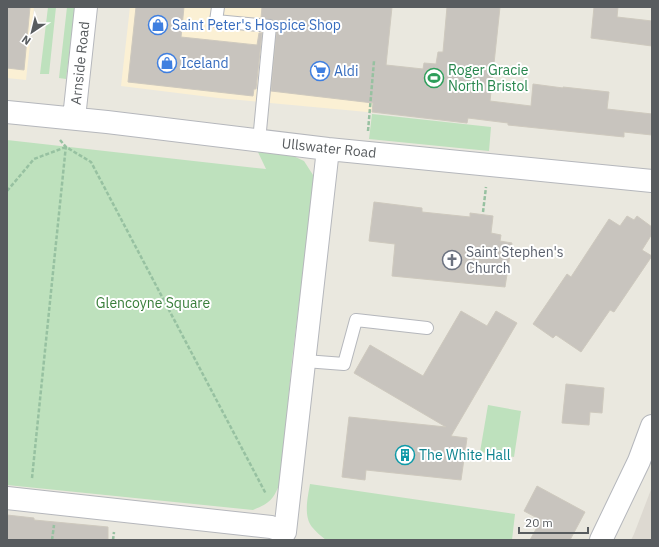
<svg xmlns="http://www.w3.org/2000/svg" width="659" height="547" font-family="'IBM Plex Sans',sans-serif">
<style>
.commercial{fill:#fbf0d4}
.education{fill:#ddd9d1}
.green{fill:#bee1bd}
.building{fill:#c8c4be;stroke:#cec9be}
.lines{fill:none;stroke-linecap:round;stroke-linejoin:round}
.service-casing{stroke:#b5b7bc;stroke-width:14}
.minor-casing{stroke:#b5b7bc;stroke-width:24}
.path{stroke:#97c1a1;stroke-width:2.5;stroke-dasharray:4 2;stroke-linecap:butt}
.service{stroke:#fff;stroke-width:12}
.minor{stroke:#fff;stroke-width:22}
.labels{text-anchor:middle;stroke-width:4;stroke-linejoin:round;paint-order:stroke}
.shop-label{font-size:14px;fill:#366cbe;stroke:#fff;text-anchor:start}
.street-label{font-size:14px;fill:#585c5f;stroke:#fff}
.leisure-label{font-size:14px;fill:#27864d;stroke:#fff;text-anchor:start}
.worship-label{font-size:14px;fill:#5b616d;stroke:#fff;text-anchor:start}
.park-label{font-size:14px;fill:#397e3a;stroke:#fff}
.culture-label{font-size:14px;fill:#0d838f;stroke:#fff;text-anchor:start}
</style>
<rect width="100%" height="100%" fill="#eae8df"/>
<path class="commercial" d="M7,7H34L26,80L7,78Z
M130,7H387L381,59L378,113L218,98L121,86Z"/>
<path class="education" d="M652,487V540H631L634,534Z"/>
<path class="green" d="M48,7H56L49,74H40Z
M67,7H75L66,79L59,78Z
M372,114L491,127L489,151L369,139Z
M7,140L266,169L257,150L289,154L304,161L313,175V190L292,360L280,483C273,500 270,503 253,510L7,485Z
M488,405L521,411L514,457L480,452Z
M310,484L515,514L512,540H326C321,536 316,532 312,527C303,516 308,496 310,484Z"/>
<path class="building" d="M7,7H30L24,70L7,68Z
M136,7H184L181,37L257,45L259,33H262L256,89H254L253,96L128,82Z
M262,7H392L386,65L423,69L424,63L436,64L438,52H443L447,7H500L490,101L531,106L533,84L563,88V87L609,92L607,109L652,114V135L624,132V137L508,125V123L468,118L467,123L372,112L373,103L271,91L277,26V23L274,20L261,18Z
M594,7H618L617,17L652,21V46L591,38Z
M374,202L422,208V212L470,217V213L493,216L491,233L501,235L500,241L512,243L505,287L392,276L395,244L369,241Z
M627,216L634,220L637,216L652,227V234L642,250L652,256L614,312L610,310L581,352L556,335L553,338L533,324L567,274L571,277L609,219L620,226Z
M461,311L487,326L496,311L517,323L451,436L467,438L461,480L366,470L365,480L342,477L349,417L446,427L354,373L370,345L423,376Z
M566,384L604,388L602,413L590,412L589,425L562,423Z
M537,486L585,512L570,540H530L541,520L524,511Z
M7,515L34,518V520L108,527V540H7Z"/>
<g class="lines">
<defs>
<path id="service" d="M218,7L216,21L270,26L259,141
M305,361L344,364L356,320L427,328"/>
<path id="minor" d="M7,112L107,122L328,149L652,181
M74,118L86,7
M7,498L271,527L285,532L328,149
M601,540L639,461L652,426"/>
</defs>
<use href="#service" class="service-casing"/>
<use href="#minor" class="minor-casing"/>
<path class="path" d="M368,131L374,61
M60,140L66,147L91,162L266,494
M7,191L34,159L66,147
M483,212L486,187
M32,478L66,145
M52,540L54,525
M113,540L114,532"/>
<use href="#service" class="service"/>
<use href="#minor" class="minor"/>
</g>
<defs>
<symbol id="shop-ring" viewBox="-11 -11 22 22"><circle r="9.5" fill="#fff" stroke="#3f7fe0" stroke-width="1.5"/><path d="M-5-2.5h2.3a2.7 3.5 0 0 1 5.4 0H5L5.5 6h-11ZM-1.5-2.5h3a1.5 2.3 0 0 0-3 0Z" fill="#3f7fe0"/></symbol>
<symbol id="supermarket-ring" viewBox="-11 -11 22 22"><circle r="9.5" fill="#fff" stroke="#3f7fe0" stroke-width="1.5"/><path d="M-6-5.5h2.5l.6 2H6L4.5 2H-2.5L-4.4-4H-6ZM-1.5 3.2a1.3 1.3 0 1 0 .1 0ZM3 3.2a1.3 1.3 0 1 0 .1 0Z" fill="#3f7fe0"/></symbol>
<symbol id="stadium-ring" viewBox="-11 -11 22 22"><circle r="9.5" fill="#fff" stroke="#2e9e5b" stroke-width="1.5"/><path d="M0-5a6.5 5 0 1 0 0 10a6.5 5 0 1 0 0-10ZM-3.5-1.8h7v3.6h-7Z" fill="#2e9e5b"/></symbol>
<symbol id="church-ring" viewBox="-11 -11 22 22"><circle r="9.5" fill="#fff" stroke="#6b7280" stroke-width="1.5"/><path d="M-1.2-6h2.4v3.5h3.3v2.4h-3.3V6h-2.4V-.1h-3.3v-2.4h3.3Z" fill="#6b7280"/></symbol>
<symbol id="building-ring" viewBox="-11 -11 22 22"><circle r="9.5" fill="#fff" stroke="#0f9aa8" stroke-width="1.5"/><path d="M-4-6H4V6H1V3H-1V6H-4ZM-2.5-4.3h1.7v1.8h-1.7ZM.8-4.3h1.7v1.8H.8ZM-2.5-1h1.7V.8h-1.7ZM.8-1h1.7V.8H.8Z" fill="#0f9aa8"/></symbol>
</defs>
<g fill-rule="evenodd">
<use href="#shop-ring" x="147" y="14" width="22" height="22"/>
<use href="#shop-ring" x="156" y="52" width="22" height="22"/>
<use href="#supermarket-ring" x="309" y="60" width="22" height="22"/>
<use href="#stadium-ring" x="423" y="67" width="22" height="22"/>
<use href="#church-ring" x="441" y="249" width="22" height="22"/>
<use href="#building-ring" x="394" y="444" width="22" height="22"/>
</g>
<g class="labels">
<g class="shop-label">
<text x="172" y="30">Saint Peter's Hospice Shop</text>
<text x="181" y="68">Iceland</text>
<text x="334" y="76">Aldi</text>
</g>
<g class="street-label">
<text transform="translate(80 63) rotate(-84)" y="5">Arnside Road</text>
<text transform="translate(329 148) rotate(6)" y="5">Ullswater Road</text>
</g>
<g class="leisure-label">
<text x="448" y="75">Roger Gracie<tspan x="448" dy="16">North Bristol</tspan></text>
</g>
<g class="worship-label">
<text x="466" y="257">Saint Stephen's<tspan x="466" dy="16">Church</tspan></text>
</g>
<g class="park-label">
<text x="153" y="308">Glencoyne Square</text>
</g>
<g class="culture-label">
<text x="419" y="460">The White Hall</text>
</g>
</g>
<rect width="659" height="547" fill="none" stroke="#585c5f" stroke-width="16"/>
<g transform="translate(32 32) rotate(215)" stroke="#ffffff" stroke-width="3" paint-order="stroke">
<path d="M0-3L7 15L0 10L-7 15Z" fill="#585c5f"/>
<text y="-6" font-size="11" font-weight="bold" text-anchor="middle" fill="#585c5f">N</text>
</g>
<path d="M519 527v6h69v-6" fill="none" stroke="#585c5f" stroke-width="2"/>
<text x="525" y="527" font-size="12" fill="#585c5f" stroke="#ffffff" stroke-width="3" paint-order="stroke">20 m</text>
</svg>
